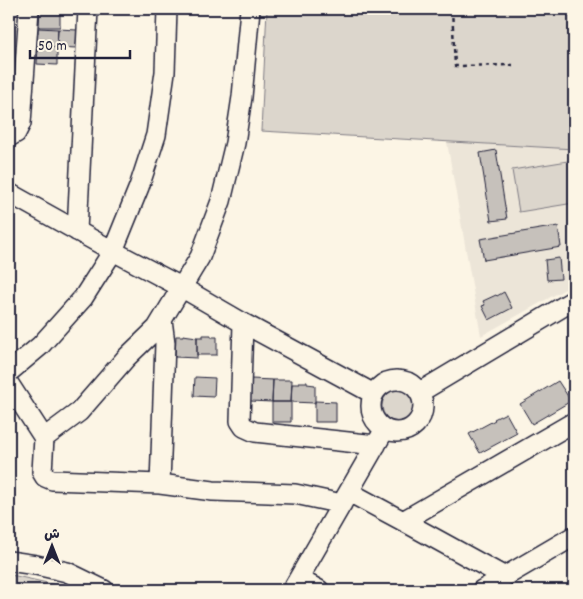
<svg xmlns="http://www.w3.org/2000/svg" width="583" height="599" font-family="Dekko,'Playpen Sans Arabic',sans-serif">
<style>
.built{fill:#ece5d8}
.green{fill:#dcd6cc;stroke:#7f7c84}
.building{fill:#c6c1bb;stroke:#22223b}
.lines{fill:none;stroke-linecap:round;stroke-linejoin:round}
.minor-casing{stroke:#22223b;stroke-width:22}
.path{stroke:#22223b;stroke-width:2.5;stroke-dasharray:4 4;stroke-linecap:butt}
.minor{stroke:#fcf5e5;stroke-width:19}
</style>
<rect width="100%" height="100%" fill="#fcf5e5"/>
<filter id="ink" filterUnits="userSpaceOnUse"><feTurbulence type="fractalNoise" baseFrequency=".02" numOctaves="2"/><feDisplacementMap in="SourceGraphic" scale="10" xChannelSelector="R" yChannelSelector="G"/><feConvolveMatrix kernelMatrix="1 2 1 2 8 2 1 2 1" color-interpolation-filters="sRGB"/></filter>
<g filter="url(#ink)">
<path class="built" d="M447,142L574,149V284L481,336Z"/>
<path class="green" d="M267,9H574V149L261,131Z
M574,160V203L519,212L512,170Z
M382 406a16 16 0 1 1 32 0a16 16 0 1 1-32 0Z
M9,575L16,576L61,586L71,590H9Z"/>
<path class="building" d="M40,9H60V27H39Z
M38,28L58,29L57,47H38V41H35V33H38Z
M58,29L77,30L76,48L57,47Z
M38,47H57V65L37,64Z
M9,66H15V71H18L15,87H9Z
M496,150L507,219L491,221L480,153Z
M558,226L561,247L484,260L480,239Z
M559,258L561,279L547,280L545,260Z
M504,292L512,308L489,320L482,306L485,305L483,301L496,295L497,296Z
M183,335L197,337V358L175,357L176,336H183Z
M203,335H211V337H217V355H197V337H203Z
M195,377L215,378L214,397L194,396Z
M251,379L273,380L272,402L250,401Z
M273,380H292L291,402H272Z
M558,381L571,401L532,424L520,404Z
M299,382H307V384L315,385V403L291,402L292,384H299Z
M315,401L336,402V422H315Z
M272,402H291V422H272Z
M506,413L517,433L480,453L469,434L495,420L494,419Z"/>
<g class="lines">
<defs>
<path id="minor" d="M9,137L16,133L21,123L29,9
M9,193L113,251L181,287L243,323L374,394
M77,231L88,9
M243,323L240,421L244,427L255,432L376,445
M9,372L40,346L83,298L113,251L139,187L156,135L165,72L167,9
M371 406a26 26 0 1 1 52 0a26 26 0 1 1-52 0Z
M9,384L44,438L42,472L45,477L52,480L160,484L213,491L295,494L342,504
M420,392L574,300
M44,438L79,412L126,358L157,328L200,257L221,201L235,143L242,97L250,9
M160,484L165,343L162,320
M349,492L403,521L505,577
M403,521L574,422
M9,561L36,565L67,572L104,590
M299,579L319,590
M292,590L385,429
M482,590L574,536"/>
</defs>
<use href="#minor" class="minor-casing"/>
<path class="path" d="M452,9L455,66L513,65"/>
<use href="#minor" class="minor"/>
</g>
</g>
<rect width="583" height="599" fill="none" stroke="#fcf5e5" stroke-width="30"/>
<rect x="15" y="15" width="553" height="569" fill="none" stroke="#22223b" stroke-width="2" filter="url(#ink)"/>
<g transform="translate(52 546)" stroke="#fcf5e5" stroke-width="4" paint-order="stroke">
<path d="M0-4L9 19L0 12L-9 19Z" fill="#22223b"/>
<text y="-8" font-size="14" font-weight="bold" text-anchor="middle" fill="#22223b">ش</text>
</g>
<path d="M30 50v8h100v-8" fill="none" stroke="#22223b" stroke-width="2.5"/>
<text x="38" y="50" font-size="15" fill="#22223b" stroke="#fcf5e5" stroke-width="4" paint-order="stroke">50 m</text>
</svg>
